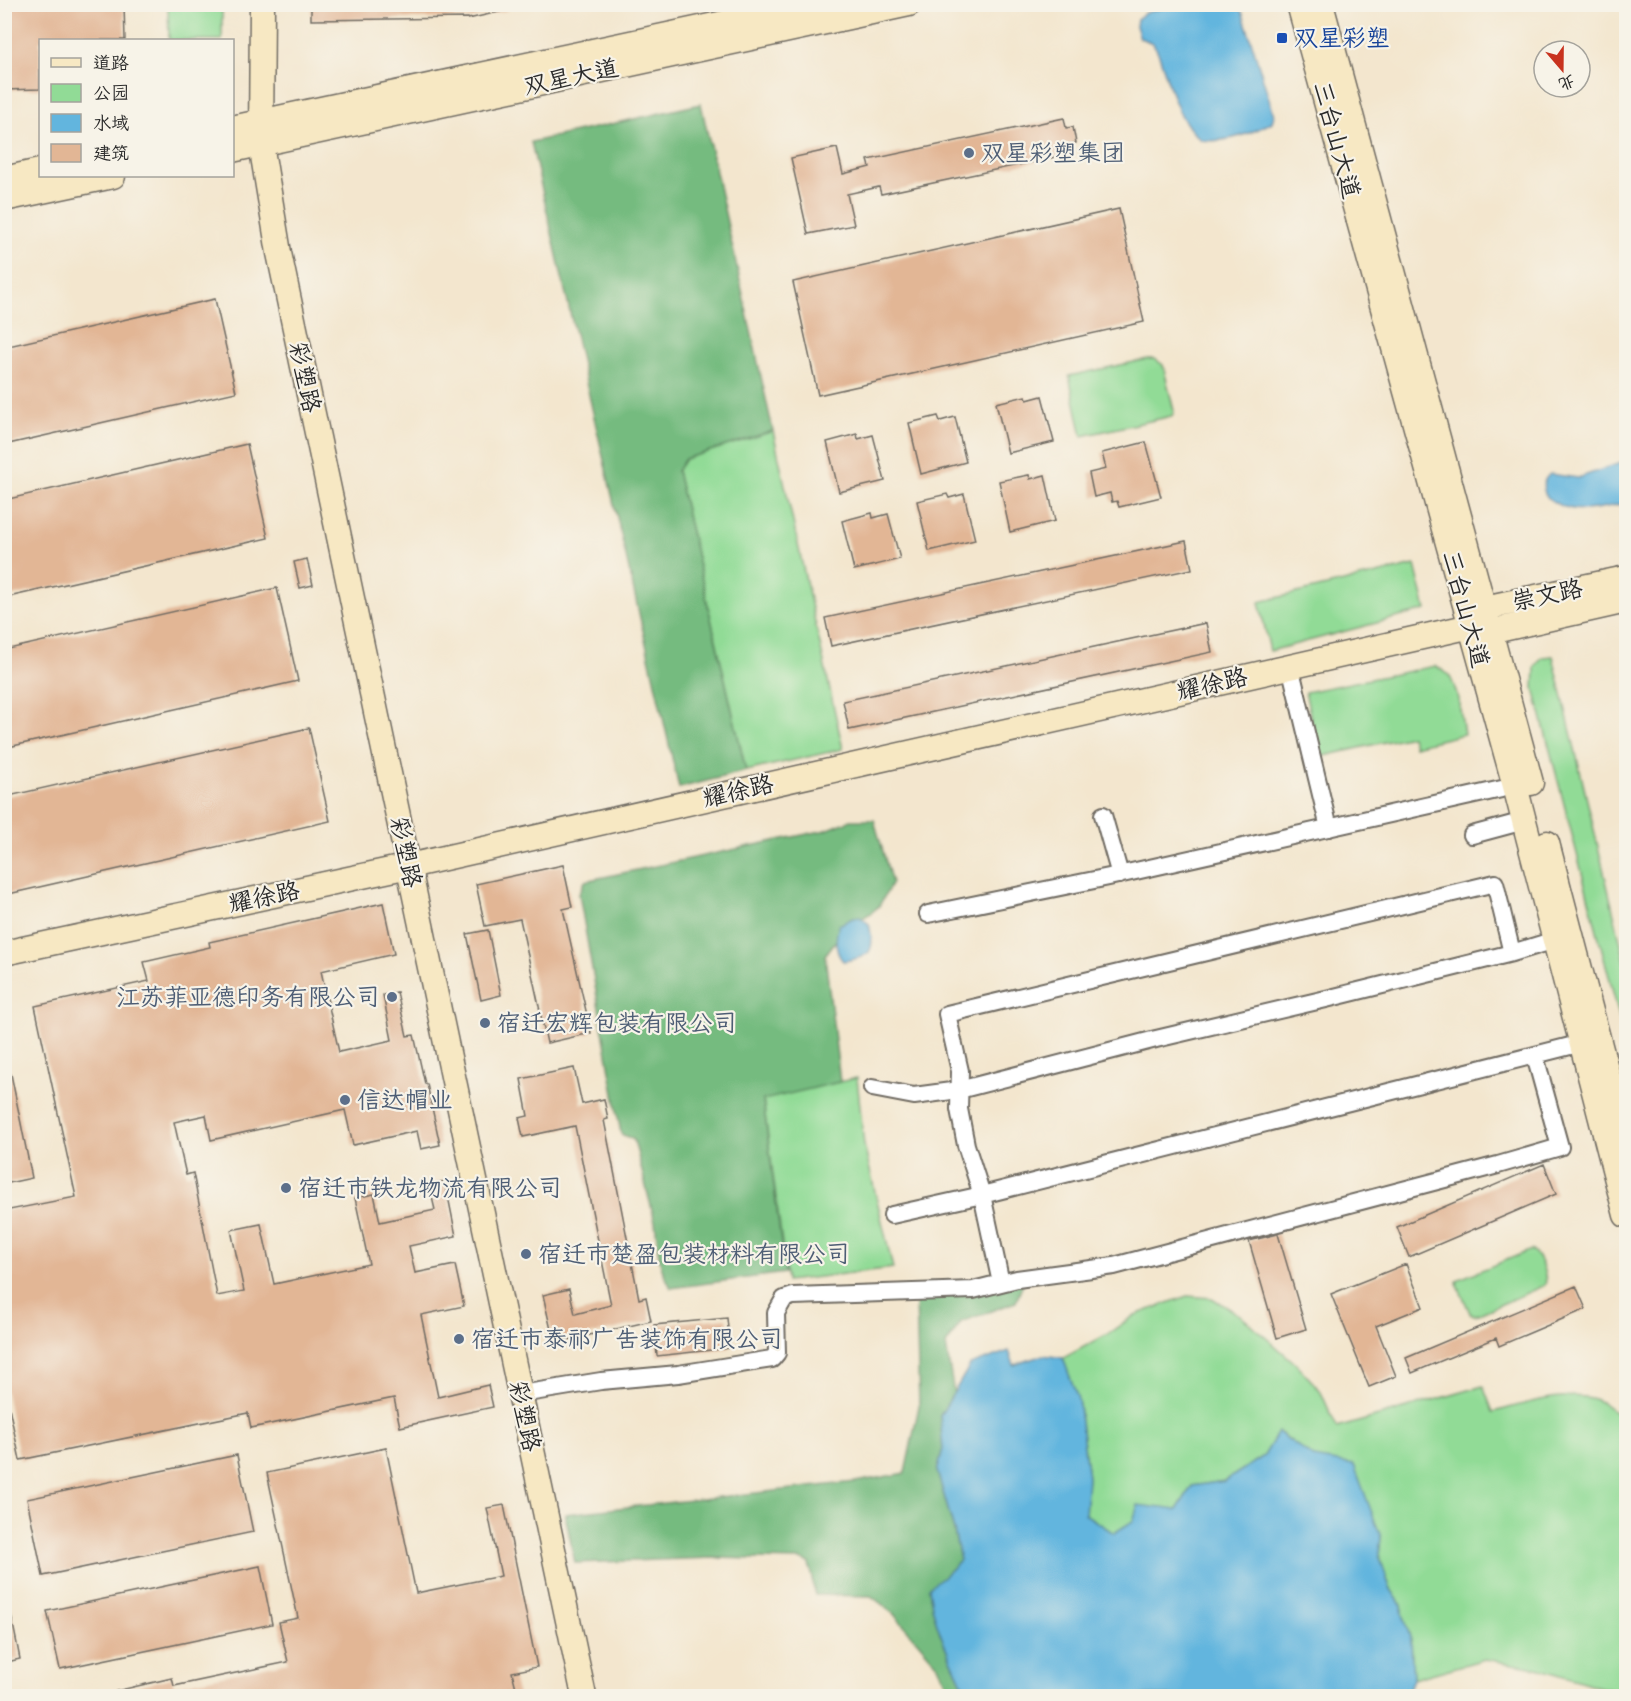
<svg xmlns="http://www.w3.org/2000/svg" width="1631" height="1701" font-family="Dekko,'LXGW WenKai TC',sans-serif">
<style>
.green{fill:#91db96;stroke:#5e8360;stroke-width:1.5}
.forest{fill:#74bb7f;stroke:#507355;stroke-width:1.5}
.water{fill:#62b5de;stroke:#467084;stroke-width:1.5}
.building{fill:#e2b695}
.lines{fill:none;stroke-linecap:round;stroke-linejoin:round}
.street-casing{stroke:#716c64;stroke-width:20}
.secondary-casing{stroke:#716c64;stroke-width:27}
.street{stroke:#fff;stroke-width:16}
.secondary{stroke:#f7e8c3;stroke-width:24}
.transit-dot{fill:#1a4fb4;stroke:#f7f3e8;stroke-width:2}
.service-dot{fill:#5c6f8a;stroke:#f7f3e8;stroke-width:2}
.labels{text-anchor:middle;stroke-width:4.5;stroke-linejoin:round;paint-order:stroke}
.transit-label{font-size:24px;fill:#164399;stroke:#f7f3e8;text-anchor:start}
.street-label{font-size:24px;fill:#2b2b2b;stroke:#f7f3e8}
.service-label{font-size:24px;fill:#4e5e75;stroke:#f7f3e8;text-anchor:start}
</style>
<rect width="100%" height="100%" fill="#f7f3e8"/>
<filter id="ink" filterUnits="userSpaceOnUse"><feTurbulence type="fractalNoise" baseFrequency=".0167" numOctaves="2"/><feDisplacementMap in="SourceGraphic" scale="12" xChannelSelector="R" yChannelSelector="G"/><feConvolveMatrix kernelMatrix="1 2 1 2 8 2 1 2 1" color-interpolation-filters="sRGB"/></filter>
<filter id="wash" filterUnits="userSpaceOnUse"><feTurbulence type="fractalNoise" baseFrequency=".008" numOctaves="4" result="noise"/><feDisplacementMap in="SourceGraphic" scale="24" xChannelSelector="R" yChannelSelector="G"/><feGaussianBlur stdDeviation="1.35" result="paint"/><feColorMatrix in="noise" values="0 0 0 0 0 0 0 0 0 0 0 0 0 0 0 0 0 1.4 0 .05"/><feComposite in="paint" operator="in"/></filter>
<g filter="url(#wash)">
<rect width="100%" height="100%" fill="#f3e6ce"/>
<path class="green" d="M168,5H222V40H169Z
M1148,359H1155L1163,365L1174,411L1172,416L1082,436L1069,376Z
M773,431L843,749L746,771L677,471L684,459Z
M1415,565L1426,610L1270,651L1259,602Z
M1553,656L1626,965V1042L1534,689L1535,667L1542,657Z
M1435,666C1441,669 1446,671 1450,677C1459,693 1461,716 1464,734L1414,746L1411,736L1320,757L1305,692Z
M857,1078L864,1145L893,1268L787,1281L763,1099Z
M1531,1250C1539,1254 1548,1277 1545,1285L1479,1314L1474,1315L1470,1313L1458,1286L1457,1282L1459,1279Z
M1187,1296L1212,1298L1240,1315L1295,1363L1320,1390L1337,1428L1483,1386L1493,1412C1522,1405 1564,1390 1594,1399C1609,1403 1608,1413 1626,1415V1695L1541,1669L1485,1659L1413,1679L1411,1641L1400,1603L1390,1588L1379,1555L1381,1537L1314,1458L1279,1432L1264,1456L1225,1481L1192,1486L1177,1510L968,1696L1085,1514L1088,1478L1079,1405L1063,1358L1106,1335L1135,1315Z"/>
<path class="forest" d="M701,104L773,431L685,459L677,471L746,771L679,788L531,142Z
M851,820H874L892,883L879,906L871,913L851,925L839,937L825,955L840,1082L763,1100L785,1273L671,1288L662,1269L659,1256L655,1222L634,1140L621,1134L579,894L585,881L826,830Z
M1023,1283L1016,1302L961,1322L946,1345L954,1394L940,1416L943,1449L937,1471L954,1530L960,1560L945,1575L929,1588C933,1626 952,1661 968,1696H953L937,1664L892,1612L871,1596L815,1595L809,1563L800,1560L713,1558L575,1563L565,1514L855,1482L905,1473L919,1406L916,1299Z"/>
<path class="water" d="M1172,5H1238L1243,14L1274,115L1272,122C1251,134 1225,143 1201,140C1179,121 1173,97 1164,70C1161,62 1159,50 1153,44C1150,41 1145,40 1140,38L1136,26L1137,19L1145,13Z
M1626,461V503C1602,508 1580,515 1557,504C1551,501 1545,497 1544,490C1542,483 1545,478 1550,474L1578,478Z
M860,917L869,924C875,951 873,957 843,961C834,951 835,938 839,925L853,918Z
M1009,1351L1014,1365L1043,1355L1063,1358L1078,1399L1088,1478L1085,1514L1114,1533L1133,1521L1138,1505L1177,1510L1192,1486L1225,1481L1264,1456L1278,1432L1314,1458L1354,1465L1381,1537L1379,1555L1390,1588L1400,1603L1411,1641L1413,1679L1406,1696H968C952,1661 933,1626 929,1587L945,1575L960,1560L954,1530L937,1471L943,1449L940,1416L970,1365Z"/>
<g id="blocks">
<path class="building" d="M4,4H124L125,40H40V89L4,90Z
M311,4H508V10L468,19V18L311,20Z
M1064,118L1066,128L1073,127L1076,143L1064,145L1065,155L881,194L879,187L847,194L854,225L808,234L791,158L837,148L843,174L870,167L868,160Z
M1119,209L1144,322L818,395L793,282Z
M215,299L236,392L4,445V347Z
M1026,396L1027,400L1042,396L1054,442L1008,453L996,403Z
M938,416L940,421L955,417L966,462L921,474L909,423Z
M857,434L858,439L873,435L885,481L839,492L827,442Z
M1146,442L1161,497L1119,507L1117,501L1112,502L1110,493L1094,497L1089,473L1106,469L1102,453Z
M247,444L268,538L4,598V500Z
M1029,475L1030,479L1045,475L1055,521L1010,532L999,481Z
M947,494L949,498L964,494L975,540L929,551L917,501Z
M872,513L873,518L888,514L900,559L854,570L842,521Z
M1186,541L1192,569L831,646L825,618Z
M307,559L313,585L300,588L294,562Z
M277,588L298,681L4,748V650Z
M1206,623L1212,652L849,730L843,701Z
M309,728L330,821L4,895V797Z
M563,865L572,907L563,909L591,1033L547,1043L520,919L485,926L476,884Z
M383,903L394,954L321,971L339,1052L392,1040L383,995L397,992L407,1036L414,1035L425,1084H427L440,1145L421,1149L417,1131L353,1145L345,1110L211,1140L206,1115L174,1122L186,1175L193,1173L217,1296L244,1291L231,1230L261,1224L274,1284L369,1264L355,1198L374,1194L380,1222L435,1210L429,1184L445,1181L456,1236L409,1246L415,1273L455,1265L464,1306L421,1315L438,1397L488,1385L493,1407L400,1427L394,1398L251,1428L248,1413L20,1460L4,1383V1211L76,1197L35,1006L149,981L144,962L210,947L209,942Z
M488,930L501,995L481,1000L467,934Z
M574,1068L582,1104L604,1099L608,1119L604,1120L639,1299L646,1297L651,1321L554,1343L543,1295L569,1289L575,1314L611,1305L575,1126L523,1137L519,1118L528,1116L521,1079Z
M11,1074L32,1178L4,1184V1075Z
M1544,1164L1556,1194L1409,1257L1397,1227Z
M1278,1234L1306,1329L1277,1338L1249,1241Z
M1406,1264L1423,1307L1376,1326L1396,1376L1369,1387L1331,1294Z
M1576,1286L1586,1309L1499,1346L1496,1338L1412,1373L1406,1358Z
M727,1318L730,1348L657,1356L654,1325Z
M386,1448L416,1593L501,1576L487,1508L504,1505L537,1667L512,1672L518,1696H116V1691L172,1678L174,1686L288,1662L279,1622L298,1618L267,1473Z
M237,1455L253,1532L43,1576L27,1499Z
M260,1566L272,1624L60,1669L47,1611Z
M4,1614H11L20,1659L7,1662L4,1648Z"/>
</g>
</g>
<g filter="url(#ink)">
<use href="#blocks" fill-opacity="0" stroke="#716c64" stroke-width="1.5"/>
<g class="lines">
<defs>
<path id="street" d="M1290,666L1329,828
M1103,815L1120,875
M1472,835L1524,821
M928,914L1109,877L1515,786
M872,1088L914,1096L959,1090L1156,1039L1326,999L1512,953L1555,940
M892,1215L982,1195L1582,1043
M1001,1283L982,1195L966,1145L959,1109L960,1071L947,1014L1495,883L1512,953
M521,1394L601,1381L678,1374L772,1359L777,1353L776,1313L784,1299L793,1296L973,1290L1017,1279L1114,1266L1498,1165L1560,1147L1535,1056"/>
<path id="secondary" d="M262,4L261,144L279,253L584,1696
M1299,4L1515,786L1626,1215
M1321,4L1531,783
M232,128L813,4
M232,150L909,4
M4,179L40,171
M4,199L113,176
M1470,611L1626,578
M1476,635L1626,601
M1547,843L1626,1145
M4,953L409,866L1471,626"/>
</defs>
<use href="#street" class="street-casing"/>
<use href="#secondary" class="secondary-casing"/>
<use href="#street" class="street"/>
<use href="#secondary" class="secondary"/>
</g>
</g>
<rect class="transit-dot" x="1276" y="32" width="12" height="12" rx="3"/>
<g class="service-dot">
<circle cx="969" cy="153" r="6"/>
<circle cx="392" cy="997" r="6"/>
<circle cx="485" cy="1023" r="6"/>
<circle cx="345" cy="1100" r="6"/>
<circle cx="286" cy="1188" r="6"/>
<circle cx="526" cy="1254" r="6"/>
<circle cx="459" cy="1339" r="6"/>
</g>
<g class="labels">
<g class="transit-label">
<text x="1294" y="46">双星彩塑</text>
</g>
<g class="street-label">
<text transform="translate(571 77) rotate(-12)" y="8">双星大道</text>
<text transform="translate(1337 140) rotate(75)" y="8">三台山大道</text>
<text transform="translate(305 377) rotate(78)" y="8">彩塑路</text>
<text transform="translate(1547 595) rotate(-12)" y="8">崇文路</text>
<text transform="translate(1466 609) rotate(75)" y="8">三台山大道</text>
<text transform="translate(1212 684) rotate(-13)" y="8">耀徐路</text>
<text transform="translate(738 791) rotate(-13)" y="8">耀徐路</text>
<text transform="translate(406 852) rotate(78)" y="8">彩塑路</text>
<text transform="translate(264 897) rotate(-12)" y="8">耀徐路</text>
<text transform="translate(525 1416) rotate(78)" y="8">彩塑路</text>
</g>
<g class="service-label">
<text x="981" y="161">双星彩塑集团</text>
<text x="380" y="1005" text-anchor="end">江苏菲亚德印务有限公司</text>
<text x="497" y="1031">宿迁宏辉包装有限公司</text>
<text x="357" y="1108">信达帽业</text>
<text x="298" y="1196">宿迁市铁龙物流有限公司</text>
<text x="538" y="1262">宿迁市楚盈包装材料有限公司</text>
<text x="471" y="1347">宿迁市泰祁广告装饰有限公司</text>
</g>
</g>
<rect width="1631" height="1701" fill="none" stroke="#f7f3e8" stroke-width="24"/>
<rect x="39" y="39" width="195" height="138" fill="#f7f3e8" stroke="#a5a39c" stroke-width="1.5"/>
<rect x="51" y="58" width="30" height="9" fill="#f7e8c3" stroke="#a5a39c" stroke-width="1.5"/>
<text x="93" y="69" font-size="18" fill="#2b2b2b">道路</text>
<rect x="51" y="84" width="30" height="18" fill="#91db96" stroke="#a5a39c" stroke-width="1.5"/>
<text x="93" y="99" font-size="18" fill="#2b2b2b">公园</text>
<rect x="51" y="114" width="30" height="18" fill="#62b5de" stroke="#a5a39c" stroke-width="1.5"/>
<text x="93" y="129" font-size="18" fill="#2b2b2b">水域</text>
<rect x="51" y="144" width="30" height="18" fill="#e2b695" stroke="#a5a39c" stroke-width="1.5"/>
<text x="93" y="159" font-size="18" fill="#2b2b2b">建筑</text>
<g transform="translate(1562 69) rotate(160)"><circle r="28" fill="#f7f3e8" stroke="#a5a39c" stroke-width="1.5"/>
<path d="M0-4.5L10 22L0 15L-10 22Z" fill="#c8321e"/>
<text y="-9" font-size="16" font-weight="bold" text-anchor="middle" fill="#2b2b2b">北</text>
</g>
</svg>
